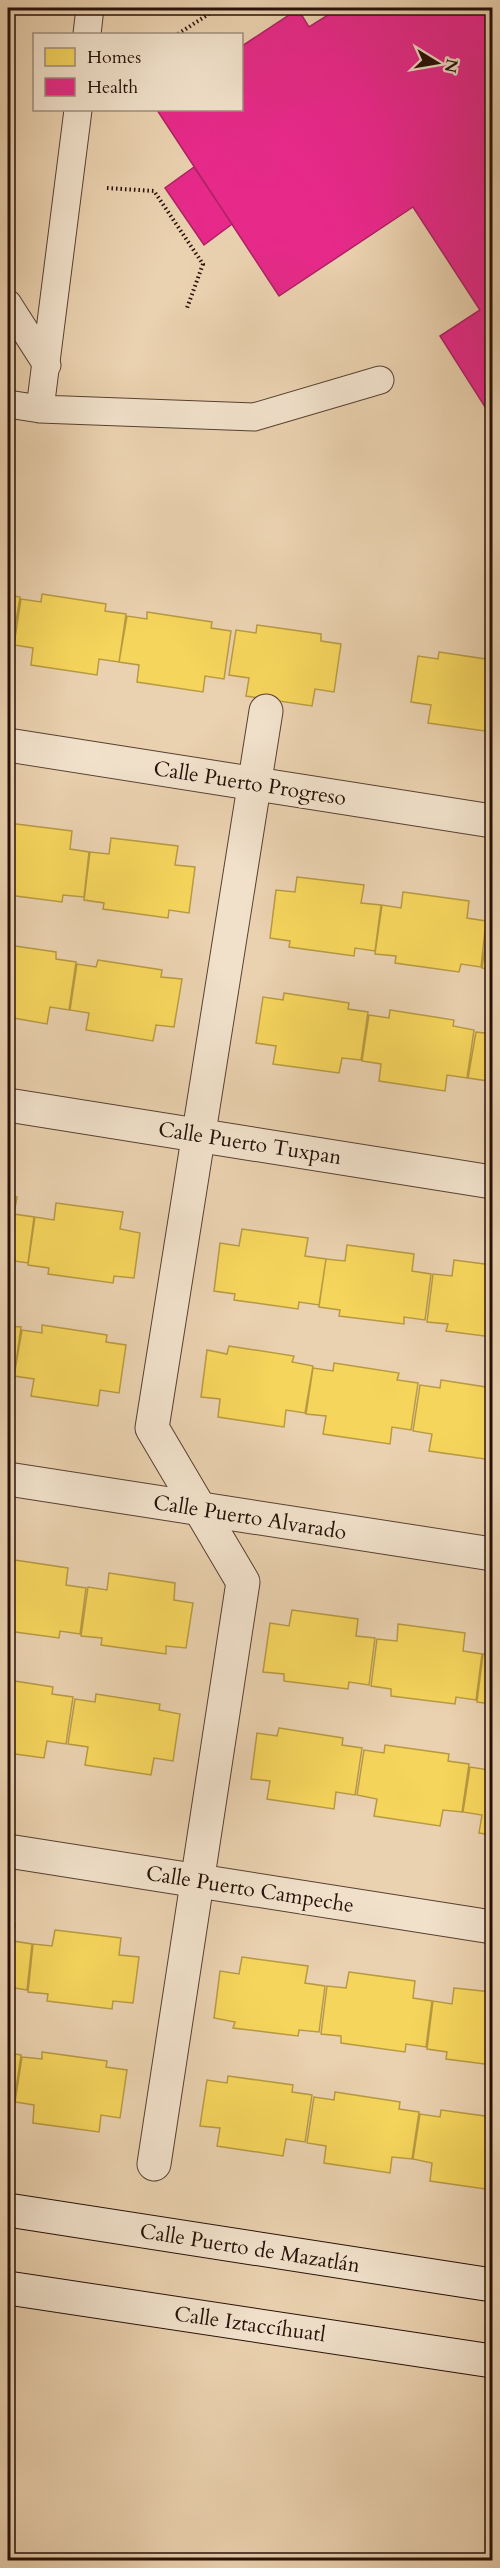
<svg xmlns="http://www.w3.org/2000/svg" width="500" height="2568" font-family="Cardo,serif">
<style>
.homes{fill:#f6d55c;stroke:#b89a43;stroke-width:1.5}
.health{fill:#e7298a;stroke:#ad2263;stroke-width:1.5}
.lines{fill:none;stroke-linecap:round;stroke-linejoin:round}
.service-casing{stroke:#584032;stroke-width:29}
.pedestrian-casing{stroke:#584032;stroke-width:35}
.minor-casing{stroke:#584032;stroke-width:35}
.secondary-casing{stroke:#271008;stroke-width:35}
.path{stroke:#271008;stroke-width:4;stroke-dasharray:1.5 3;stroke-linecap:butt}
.service{stroke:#f1e1cb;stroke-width:27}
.pedestrian{stroke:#f1e1cb;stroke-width:33}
.minor{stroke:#f1e1cb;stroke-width:33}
.secondary{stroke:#f1e1cb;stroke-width:33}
.labels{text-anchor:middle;stroke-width:6;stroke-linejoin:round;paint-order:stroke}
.street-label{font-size:21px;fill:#271008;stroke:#f1e1cb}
</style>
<rect width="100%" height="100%" fill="#ead1af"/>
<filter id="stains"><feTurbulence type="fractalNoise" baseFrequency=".00333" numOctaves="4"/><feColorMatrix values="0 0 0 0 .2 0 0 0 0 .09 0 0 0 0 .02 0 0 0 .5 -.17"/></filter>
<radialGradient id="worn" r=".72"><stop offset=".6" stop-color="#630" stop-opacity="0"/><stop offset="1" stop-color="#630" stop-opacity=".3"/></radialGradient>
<path class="homes" d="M42,594L106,604L105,611L126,614L119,662L99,659L97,675L31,665L33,648L14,645L21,599L41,602Z
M8,595L20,597L12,645L8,644Z
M147,612L212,622L211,628L231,631L224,679L205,676L203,692L137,682L139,665L119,662L127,616L147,619Z
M257,625L321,634V641L341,644L334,692L315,689L312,706L246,696L249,678L229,675L236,630L256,633Z
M439,652L492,660V732L428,723L431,705L411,702L418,656L438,659Z
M8,823L72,831L70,849L89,852L84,897L63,895L62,902L8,895Z
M111,838L178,846L175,865L195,867L189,913L169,910L168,918L103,909L104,903L84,900L90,852L109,854Z
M297,877L364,885L361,903L381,905L375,951L355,948L354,956L289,947L290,941L270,938L276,890L295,892Z
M403,892L469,901L467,918L486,921L481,967L461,964L459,972L395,963L396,956L375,954L382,905L401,908Z
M489,921H492V970L482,968Z
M8,945L56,952V959L76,962L69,1010L50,1007L47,1024L8,1017Z
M98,960L162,970L161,977L182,979L174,1027L156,1025L153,1041L86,1030L89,1013L70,1010L77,964L96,967Z
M284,993L349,1003L348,1009L368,1012L361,1060L342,1058L339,1073L273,1064L276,1046L256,1043L263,997L283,1000Z
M390,1010L454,1020L453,1026L474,1030L467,1078L447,1075L445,1091L379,1081L381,1064L362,1061L369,1015L389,1018Z
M476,1032L492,1034V1099L486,1098L488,1081L468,1078Z
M8,1196L17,1197L14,1214L34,1217L28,1263L8,1260V1263Z
M56,1203L123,1212L120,1229L140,1233L134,1278L114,1276L113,1283L48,1274L49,1268L28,1265L35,1217L54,1220Z
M242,1229L308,1238L305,1256L326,1259L319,1305L299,1302L298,1309L234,1300L235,1294L214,1291L220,1243L239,1246Z
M347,1245L414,1254L412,1271L431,1274L425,1320L404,1317V1324L339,1316L340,1310L319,1307L326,1259L345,1261Z
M454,1260L492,1265V1337L446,1331L448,1324L427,1322L433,1274L452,1276Z
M42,1325L107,1335L106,1342L126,1345L119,1393L100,1390L98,1406L31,1396L34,1379L14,1376L22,1330L42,1333Z
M8,1326L21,1327L14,1376L8,1375Z
M229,1346L294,1356L292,1362L313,1366L305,1413L286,1410L284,1427L218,1417L220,1399L201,1397L207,1350L227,1354Z
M334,1363L399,1373L397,1380L418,1383L411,1430L392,1427L390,1444L323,1434L326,1416L306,1414L313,1368L333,1371Z
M441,1380L492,1388V1460L429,1451L432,1434L413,1431L420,1385L440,1388Z
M8,1559L68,1568L66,1585L86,1588L80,1634L60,1631L59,1638L8,1631Z
M109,1573L175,1583L174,1600L193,1603L186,1648L166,1646V1654L101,1645L102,1638L81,1636L88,1587L107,1590Z
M292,1610L358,1619L356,1636L375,1638L369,1685L349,1682L348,1689L284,1681V1674L263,1672L270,1623L289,1626Z
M398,1624L465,1633L463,1651L482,1654L476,1700L456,1697L455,1704L391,1696V1689L371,1686L377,1639L397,1641Z
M483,1654L492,1655V1704L477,1702Z
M8,1680L53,1687L52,1694L73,1697L66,1744L47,1741L44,1758L8,1753Z
M96,1694L160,1704L159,1710L180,1714L173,1761L154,1758L151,1775L85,1765L88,1747L68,1744L75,1699L95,1702Z
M279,1728L343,1738L342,1745L362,1748L355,1795L336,1792L334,1809L267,1799L270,1781L251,1779L257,1733L277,1736Z
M385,1745L449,1754L448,1761L469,1764L462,1812L443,1810L440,1826L374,1816L377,1799L357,1795L364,1750L384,1753Z
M490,1763H492V1835L479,1833L482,1815L463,1812L470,1767L489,1770Z
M8,1923L15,1924L13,1941L32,1944L27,1990L8,1987Z
M55,1930L121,1938L119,1955L139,1957L133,2003L113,2001L112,2009L47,2001L48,1994L28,1992L33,1944L52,1946Z
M242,1957L308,1966L305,1983L325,1986L319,2032L299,2030L298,2036L233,2028L235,2022L214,2018L220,1971L239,1974Z
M349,1972L415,1981L413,1998L432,2001L426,2047L406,2044L405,2052L341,2043V2036L321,2034L327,1986L346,1988Z
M454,1988L492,1992V2065L446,2059L447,2052L427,2049L433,2001L452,2004Z
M42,2052L107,2061L106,2067L127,2070L120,2118L101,2115L99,2132L33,2123L34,2105L15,2102L22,2057L42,2059Z
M8,2053L21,2055L14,2102L8,2101Z
M228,2076L293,2085L292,2092L312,2095L305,2142L286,2139L283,2156L217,2146L220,2128L200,2126L207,2080L227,2083Z
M335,2092L400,2102L399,2109L419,2112L412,2159L392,2157L390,2173L324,2163L326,2146L307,2143L314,2097L334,2100Z
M441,2110L492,2117V2190L430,2181L432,2163L413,2159L420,2114L440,2117Z"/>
<path class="health" d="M339,8H492V418L440,336L480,310L413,207L279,296L157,110H242V46L298,9L309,27Z
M194,167L232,224L204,245L165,188Z"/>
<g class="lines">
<defs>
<path id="service" d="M87,34L90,8
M8,304L47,365
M8,404L40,409L254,417L380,380
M40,409L78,110"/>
<path id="pedestrian" d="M154,2164L243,1582L152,1428L266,711"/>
<path id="minor" d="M8,745L492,821
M8,1105L492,1182
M8,1479L492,1554
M8,1851L492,1927"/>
<path id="secondary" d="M8,2210L492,2285
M8,2288L492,2361"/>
</defs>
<use href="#service" class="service-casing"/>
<use href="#pedestrian" class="pedestrian-casing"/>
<use href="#minor" class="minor-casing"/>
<use href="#secondary" class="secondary-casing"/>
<path class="path" d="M178,34L218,8
M107,188L154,191L203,264L187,308"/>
<use href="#service" class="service"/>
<use href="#pedestrian" class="pedestrian"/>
<use href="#minor" class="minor"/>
<use href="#secondary" class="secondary"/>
</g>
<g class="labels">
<g class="street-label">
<text transform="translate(250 783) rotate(9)" y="7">Calle Puerto Progreso</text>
<text transform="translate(250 1143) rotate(9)" y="7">Calle Puerto Tuxpan</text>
<text transform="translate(250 1517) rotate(9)" y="7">Calle Puerto Alvarado</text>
<text transform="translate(250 1889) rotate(9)" y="7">Calle Puerto Campeche</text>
<text transform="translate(250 2248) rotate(9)" y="7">Calle Puerto de Mazatlán</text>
<text transform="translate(250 2324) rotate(8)" y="7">Calle Iztaccíhuatl</text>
</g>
</g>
<rect width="500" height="2568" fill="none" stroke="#ead1af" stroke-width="30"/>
<rect x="9" y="9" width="482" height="2550" fill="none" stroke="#271008" stroke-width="3"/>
<rect x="15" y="15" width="470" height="2538" fill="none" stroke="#271008" stroke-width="1.5"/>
<rect x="33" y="33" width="210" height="78" fill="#f1e1cb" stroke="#a08d7d" stroke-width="1.5"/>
<rect x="45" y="48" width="30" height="18" fill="#f6d55c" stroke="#a08d7d" stroke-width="1.5"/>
<text x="87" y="63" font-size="18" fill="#271008">Homes</text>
<rect x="45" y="78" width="30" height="18" fill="#e7298a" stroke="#a08d7d" stroke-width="1.5"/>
<text x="87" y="93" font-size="18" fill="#271008">Health</text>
<g transform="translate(437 63) rotate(101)" stroke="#f1e1cb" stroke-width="4.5" paint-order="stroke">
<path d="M0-4.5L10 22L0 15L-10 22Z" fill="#271008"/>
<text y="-9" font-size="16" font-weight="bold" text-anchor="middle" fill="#271008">N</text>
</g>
<rect width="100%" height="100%" filter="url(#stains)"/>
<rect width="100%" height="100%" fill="url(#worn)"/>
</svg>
